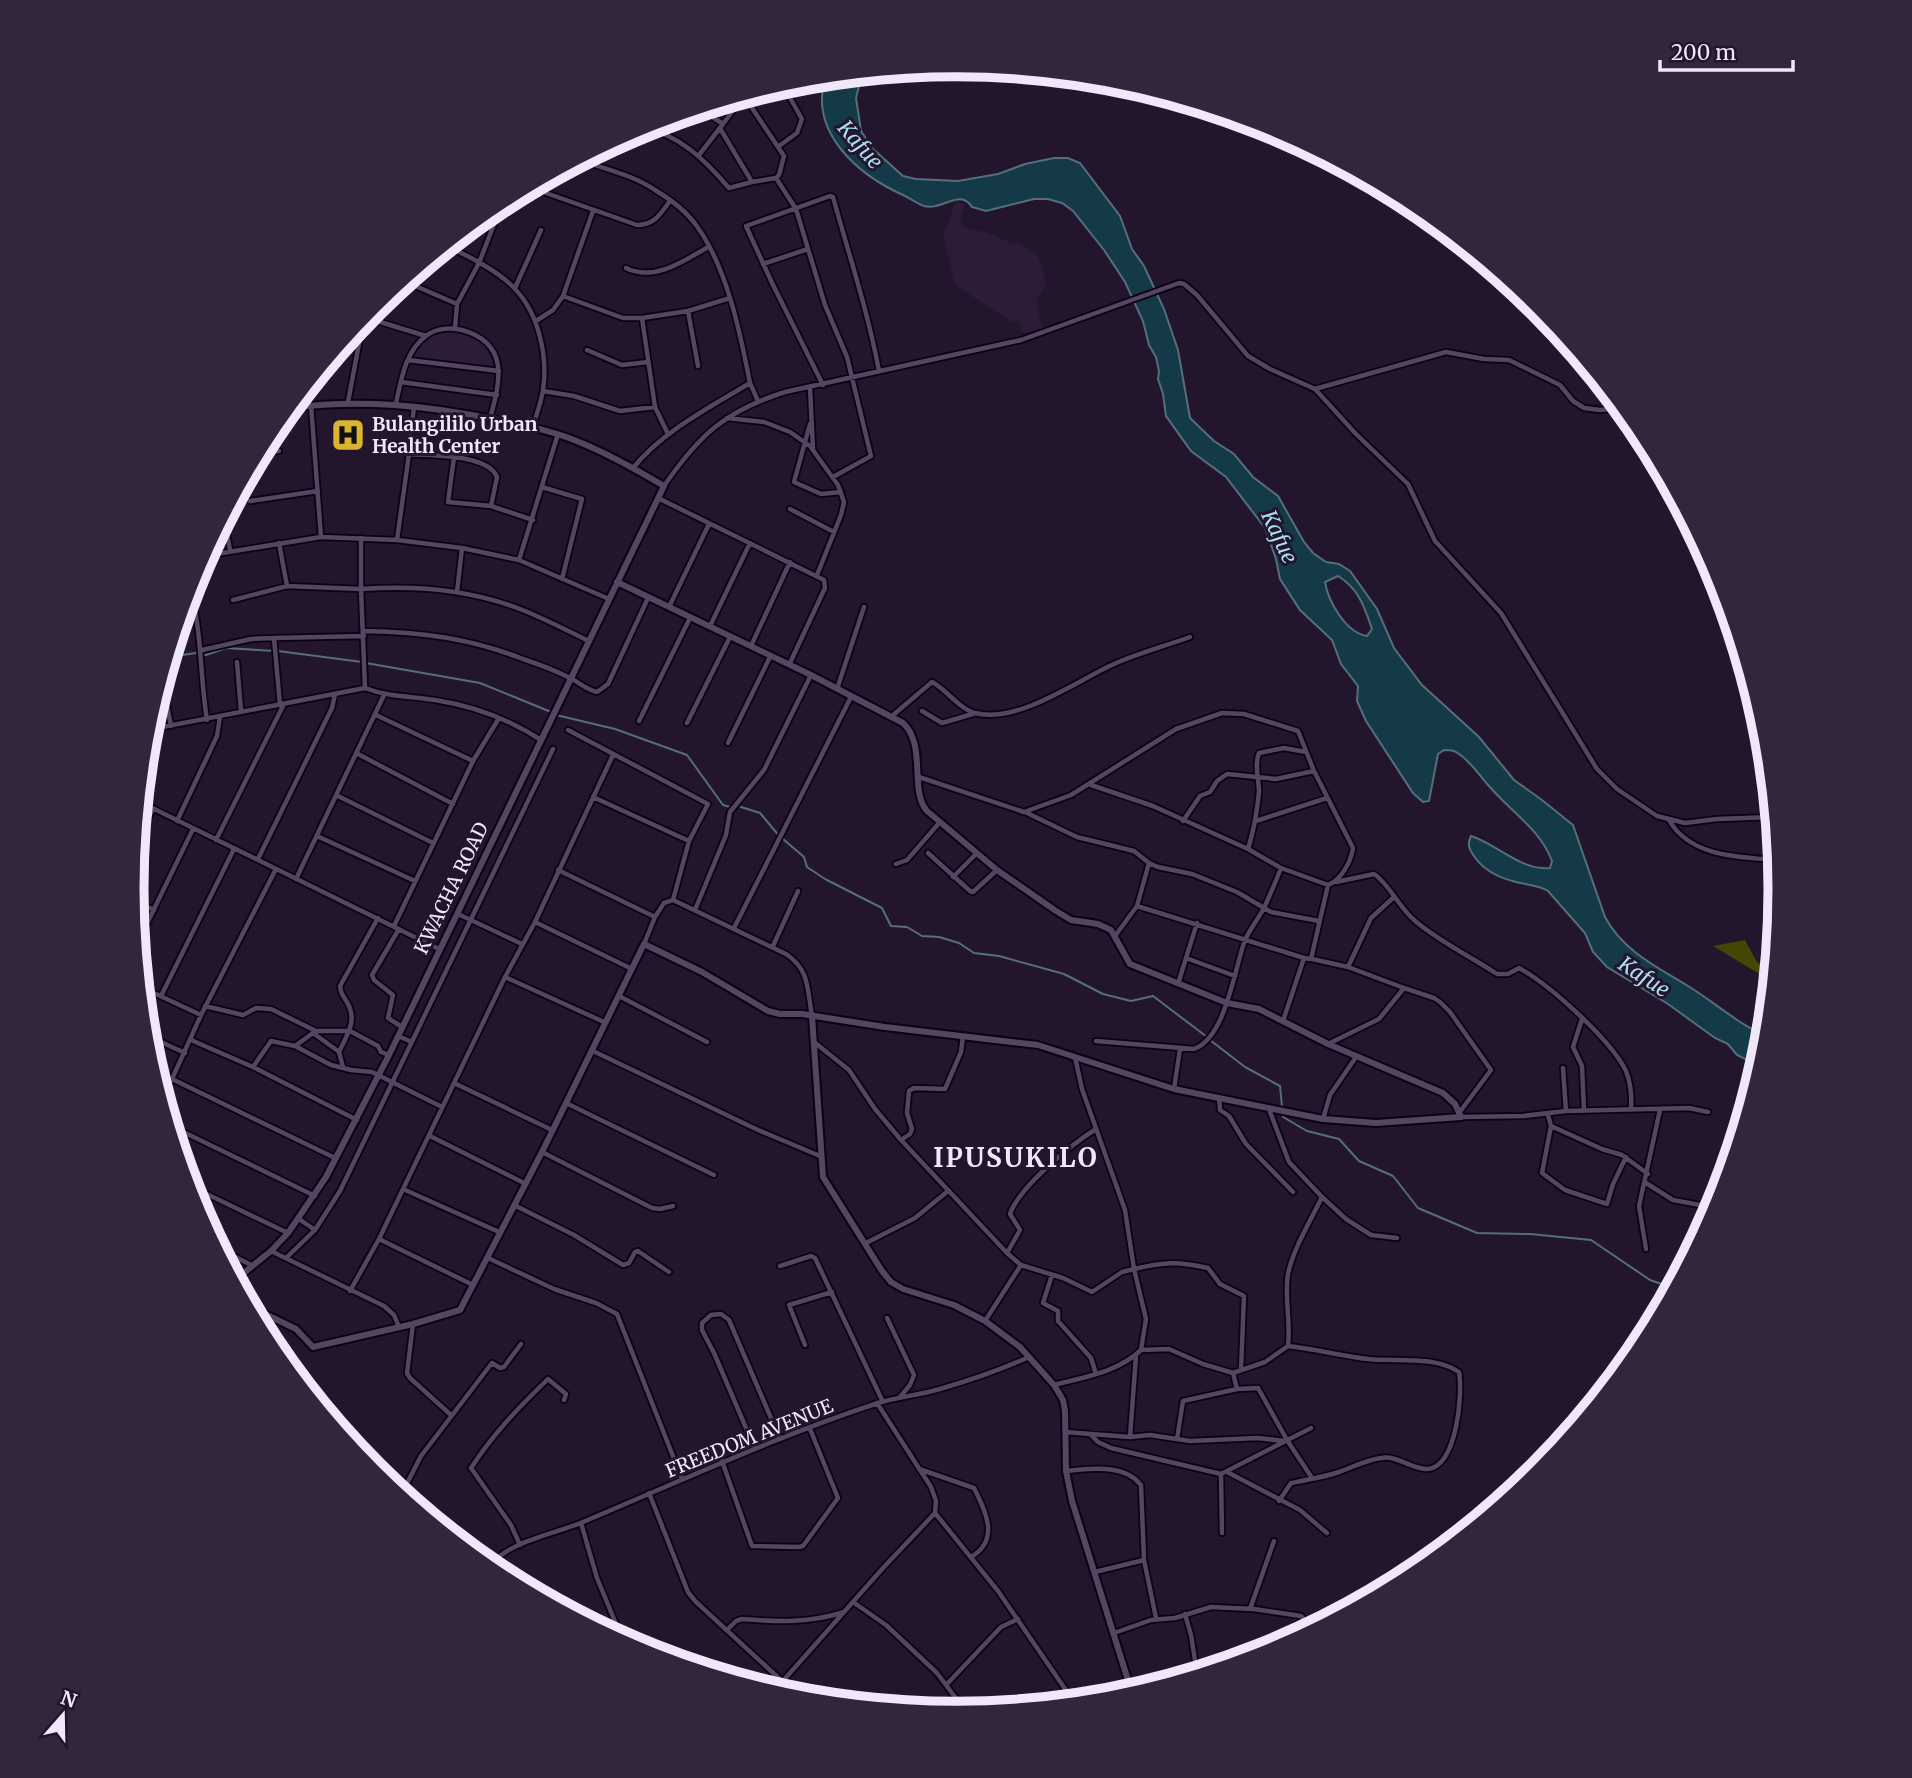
<svg xmlns="http://www.w3.org/2000/svg" width="1912" height="1778" font-family="Merriweather,serif">
<style>
.built{fill:#2c1c38}
.green{fill:#444605}
.water{fill:#143a47;stroke:#566e7c;stroke-width:2;fill-rule:evenodd}
.lines{fill:none;stroke-linecap:round;stroke-linejoin:round}
.stream{stroke:#566e7c;stroke-width:2}
.street-casing{stroke:#0b0214;stroke-width:8}
.secondary-casing{stroke:#0b0214;stroke-width:10}
.street{stroke:#544560;stroke-width:4.5}
.secondary{stroke:#544560;stroke-width:6}
.labels{text-anchor:middle;stroke-width:6;stroke-linejoin:round;paint-order:stroke}
.poi-label{font-size:19px;font-weight:bold;fill:#f0e8f8;stroke:#22152c;text-anchor:start}
.street-label{font-size:19px;fill:#f0e8f8;stroke:#22152c}
.water-label{font-size:21px;font-style:italic;fill:#aadef3;stroke:#22152c}
.district-label{font-size:26px;font-weight:bold;letter-spacing:2px;fill:#f0e8f8;stroke:#22152c}
.rim{fill:none;stroke:#f0e8f8;stroke-width:9}
</style>
<rect width="100%" height="100%" fill="#22152c"/>
<path class="built" d="M956,201L965,205L960,220L963,227L989,233L1013,244H1020L1039,257L1046,284L1036,301L1042,328L1025,333L1021,331L1019,321L1012,322L955,285L943,236Z
M444,332H456L482,341L492,359L493,367L413,356L424,342L433,336Z"/>
<path class="green" d="M1745,940L1757,962L1772,970L1771,981L1713,946Z"/>
<path class="water" d="M862,74L856,98L861,131L872,148L903,176L916,179L958,181L998,174L1025,164L1054,158H1068L1080,163L1120,216L1132,249L1144,266L1164,309L1178,350L1190,418L1214,441L1234,454L1253,477L1278,496L1304,542L1313,553L1326,562L1339,564L1350,571L1377,609L1394,648L1422,685L1479,737L1514,780L1542,800L1573,825L1605,917C1623,951 1657,967 1688,986C1703,995 1718,1007 1733,1017C1743,1025 1755,1030 1766,1037L1759,1068L1756,1064L1737,1055L1728,1044L1715,1038L1668,1004L1607,967L1593,952L1585,933L1548,891C1539,885 1528,885 1516,882C1500,878 1483,870 1474,856C1469,849 1467,844 1471,836C1497,844 1521,871 1550,868L1552,861C1540,829 1511,812 1489,786C1479,775 1472,763 1459,754C1454,750 1450,750 1444,750L1438,754L1429,801L1423,802L1413,793L1366,721L1357,701L1358,686L1341,664L1332,640L1300,610L1280,579L1276,559L1265,528L1226,477L1191,451L1166,416L1163,394L1158,379L1159,371L1156,357L1149,345L1143,321L1125,282L1104,250L1073,211L1062,203L1048,199H1034L986,211L972,207C960,188 942,211 924,206C918,204 911,199 905,196C858,175 809,133 825,78ZM1338,576C1359,589 1364,606 1372,629L1367,636C1346,633 1328,601 1325,582Z"/>
<g class="lines">
<path class="stream" d="M278,651L362,662
M169,657L196,653L206,655L226,648L274,651
M366,663L480,683L551,712
M556,715L615,729L687,755L723,805L730,807
M741,807L760,813L780,837
M783,839L804,857L807,867L825,879L882,908L891,926L907,927L922,936L939,937L959,943L974,953L999,956L1064,974L1103,994L1131,1001L1153,996L1207,1037
M1210,1040L1245,1067L1280,1086L1282,1107
M1283,1113V1117L1307,1131L1339,1139L1359,1161L1393,1176L1418,1208L1477,1233L1530,1234L1591,1240L1650,1280L1673,1288"/>
<defs>
<path id="street" d="M744,96L784,156L779,175L776,178L752,182
M723,124L743,97
M642,127C680,135 705,160 729,188L752,182L721,130
M779,146L797,133L802,119L789,96L780,85
M699,155L723,124L700,109
M580,160C605,169 633,175 655,190C670,199 686,211 696,225C727,267 740,332 750,383C710,407 663,431 633,468
M776,178L796,209L825,305L847,357L871,456L833,477
M529,187L637,225C655,225 660,214 670,201
M446,246C467,255 500,272 515,289C539,314 548,357 543,390C541,403 536,415 533,427
M763,264L808,249
M626,268C654,282 684,261 708,247
M404,281L457,304
M515,288L541,230
M563,296L593,211
M688,311L698,366
M364,317L426,336
M536,321L553,310L563,296L623,318H642
M455,328L457,304L479,263L503,201
M587,350L622,365L648,362
M408,360L499,371
M401,382L497,395
M750,383L758,401
M823,385L773,285L746,226L830,196L833,197C849,255 868,312 879,371
M810,388L813,449
M1315,389L1356,434L1408,484L1435,541L1501,613L1597,769L1617,789L1657,816L1685,823L1717,819L1773,817
M543,391L574,396L620,411L655,407L668,434
M348,402L364,317
M396,403C401,381 405,351 426,336C436,328 451,327 462,330C509,343 501,380 490,418
M311,405L321,537
M655,407L642,318L688,311L730,298
M727,418L764,422L790,432L810,446L838,485L844,502L841,515L817,575
M810,424L794,482L821,494L841,492
M259,452L279,451
M409,454L414,406
M454,457L448,502L491,506L533,520
M664,486C699,435 725,411 785,392L1021,340L1179,283L1184,284L1197,295L1248,356L1270,369L1315,389L1446,352L1484,359L1509,360L1560,385L1573,401L1584,408L1600,410L1622,408
M542,487L582,499L562,579
M658,498L824,580L825,588L789,665
M250,501L318,491
M790,509L834,532
M224,519L230,550
M361,538V589C416,585 474,590 525,611C547,620 568,631 589,641
M397,540L409,454C432,456 488,454 497,477L491,506
M279,543L287,586
M204,556L321,537L397,540L462,548L519,560L609,599
M519,560L558,434
M191,592C202,634 200,677 207,720
M457,592L462,548
M233,600L287,586L361,589L365,688
M669,607L709,524
M710,626L750,543
M364,631C422,632 469,638 523,659C538,664 554,670 568,677C579,682 585,689 597,692L608,684L648,598
M751,646L790,562
M202,650L251,639L274,638
M237,662L241,711
M162,680L171,726
M837,689L864,607
M280,705L274,638L364,636
M922,711L942,723L976,713
M376,715L473,761
M892,716L932,682C946,689 959,709 975,713C1018,724 1076,681 1114,664C1139,653 1165,646 1190,637
M639,721L690,618
M687,723L730,637
M147,730L365,688C388,697 411,696 435,700C473,706 509,719 541,740
M568,730L708,804L689,841L593,797
M728,743L770,657
M358,754L453,804
M145,759L154,764
M919,777L1024,812L1071,795L1176,729L1222,713L1244,714L1298,731L1314,771L1353,848C1351,862 1341,880 1328,885L1311,959L1304,958L1283,1021
M1091,785L1153,806L1248,849L1281,868L1328,885
M338,796L433,843
M140,802L439,949
M1025,812L1077,837L1134,851L1149,863L1158,867L1192,874L1237,892L1271,912L1319,921
M1669,820C1690,857 1739,857 1777,860
M177,821L217,736L220,717
M1183,821L1200,796L1210,792L1217,781L1227,774L1276,779L1314,771
M1256,821L1327,798
M317,836L415,881
M216,840L284,704
M136,843L153,809
M1248,849C1254,830 1257,812 1259,792C1259,780 1254,764 1259,753L1284,748L1306,752
M928,853L970,891L973,892L997,870
M258,859L332,708L335,694
M896,864L907,860L940,822
M558,870L655,917L644,944
M953,877L976,854
M296,879L384,695
M1336,882L1374,874C1389,884 1399,907 1414,920C1438,941 1470,956 1497,974H1508L1519,968C1550,985 1611,1040 1626,1071C1631,1084 1632,1096 1631,1109
M133,900L154,910
M673,900L689,841
M1137,906L1149,863
M695,910L726,835L730,812L764,770L811,675
M458,914L522,944
M655,917L664,903L673,900L786,954C810,970 807,989 812,1016
M535,922L632,969
M1197,923L1186,958L1235,976
M394,926L473,761L499,718
M734,928L851,697
M399,929L372,975L374,980L393,995L388,1018L402,1027
M1115,936L1137,906L1304,958
M137,944L193,829
M773,946L798,891
M1312,959L1348,967L1404,988
M1348,967L1371,918L1393,898
M505,977L604,1022
M1178,984L1186,958
M141,987L201,1015
M161,996L234,849
M619,996L707,1042
M205,1006L243,1015L256,1008L271,1009L316,1031H350L378,1046L381,1052L389,1055
M1582,1019L1573,1047L1582,1066L1584,1111
M146,1035L185,1053
M398,1036L412,1042
M191,1040L253,1067L357,1120
M1096,1041L1194,1049C1226,1037 1234,970 1245,940C1250,929 1258,919 1264,908C1270,895 1276,881 1281,868
M814,1042L849,1070L875,1109L901,1140L1007,1253L1021,1265L1063,1278L1092,1292L1122,1272L1134,1269L1146,1319L1141,1350
M1328,1044L1379,1019L1404,988L1434,998L1440,1002L1450,1012L1491,1070L1459,1113
M295,1046L331,1065L351,1070L372,1072L442,1107
M591,1050L758,1130L820,1156
M1075,1057L1082,1089L1125,1210L1134,1269C1164,1262 1178,1261 1208,1268L1220,1284L1244,1296L1241,1370
M253,1067L271,1041L295,1046L313,1033L338,1051
M343,1067L339,1052C347,1034 358,1021 347,1002C343,996 341,994 340,986L378,918
M1563,1068L1566,1111
M172,1079L335,1158
M454,1083L552,1130
M1174,1089L1180,1049
M161,1095L172,1079L201,1015L276,869
M1219,1098L1220,1110L1229,1116L1246,1144L1293,1192
M566,1103L714,1175
M1269,1109L1289,1162L1322,1197L1346,1219L1371,1235L1397,1238
M1548,1115L1551,1126L1542,1173L1565,1190L1607,1204L1613,1184L1626,1157
M1461,1117L1523,1116L1566,1111L1689,1108L1708,1112
M1323,1119L1330,1095L1356,1057
M171,1126L315,1196
M1551,1126L1602,1149L1622,1155L1648,1174
M430,1136L524,1183
M901,1140L910,1134L912,1129L907,1113L909,1091L914,1088L945,1089L961,1052L963,1036
M542,1152L652,1208L660,1209L673,1206
M1646,1183L1673,1200L1716,1208
M188,1185L288,1233
M403,1189L499,1232
M514,1205L574,1235L623,1265L629,1263L635,1252L638,1251L669,1272
M299,1219L315,1230
M379,1239L473,1285
M866,1243L915,1218L948,1191
M218,1248L253,1266
M1646,1249L1639,1206L1660,1110
M271,1251L384,1306L394,1315L399,1327
M1007,1253L1020,1230L1010,1214C1019,1187 1072,1144 1096,1129
M286,1258L315,1230L340,1191L553,749
M488,1258L554,1289L596,1303L617,1314L682,1479
M780,1266L811,1256L815,1258L883,1402
M1052,1275L1043,1303L1058,1311V1321L1091,1358L1096,1374
M350,1291L379,1239L505,977L535,922L613,755
M887,1318L914,1375L910,1385L900,1397
M985,1321L1021,1265
M413,1324L407,1373L410,1378L451,1415
M805,1345L789,1305L832,1292
M1233,1373L1237,1389
M1054,1385C1085,1377 1118,1372 1141,1350L1169,1349L1203,1364L1233,1373L1265,1362L1288,1346C1291,1322 1284,1297 1288,1274C1293,1249 1311,1220 1322,1197
M877,1403L931,1487L936,1501L935,1513L998,1591L1074,1702
M1065,1432L1130,1437L1150,1435L1190,1441L1258,1438L1284,1441
M1090,1434L1098,1442L1111,1448L1221,1474L1311,1428
M1130,1437L1136,1356
M1177,1439L1183,1401L1237,1389L1258,1388L1287,1440L1312,1478
M755,1449L714,1353L702,1330V1323L711,1315L721,1314L729,1320L780,1439
M722,1461L752,1546L799,1547L803,1546L838,1498L810,1429
M919,1469L974,1488C986,1512 1000,1540 971,1557
M1066,1471C1090,1469 1124,1463 1141,1485L1144,1560L1156,1618
M1229,1473L1300,1510L1327,1533
M1221,1474L1222,1533
M649,1493L688,1592L695,1601L783,1682
M401,1495L421,1456L492,1363L500,1368L504,1367L521,1344
M1279,1501L1291,1483C1307,1480 1324,1477 1339,1472C1353,1467 1366,1460 1381,1458C1398,1455 1412,1470 1428,1469C1457,1466 1463,1393 1459,1372C1434,1355 1396,1362 1368,1359C1342,1356 1315,1349 1288,1346
M581,1523L597,1578L623,1641
M520,1545L511,1525L471,1468C493,1434 519,1407 548,1379L566,1394L564,1400
M489,1567C506,1542 555,1534 583,1522C681,1481 777,1436 878,1403C898,1397 919,1395 940,1389C971,1380 1000,1370 1029,1357
M1095,1572L1144,1560
M853,1602L886,1625L937,1673L955,1697L977,1711
M1250,1609L1274,1541
M1185,1614L1191,1635L1197,1673
M728,1629L736,1621L742,1619C778,1622 810,1623 844,1612
M1114,1633L1151,1620L1175,1618L1211,1607L1254,1609L1301,1616L1303,1618V1634
M1128,1682L1210,1665L1225,1664
M947,1684L1001,1627L1018,1619
M774,1691L883,1568L935,1513"/>
<path id="secondary" d="M189,593L191,592L190,587
M812,1016L823,1177L882,1271L891,1282L903,1289L954,1305L985,1321L1020,1347L1054,1385L1063,1400L1065,1411L1066,1471L1072,1501L1132,1693
M235,1280L271,1251L288,1233L326,1177L389,1055L664,486C637,470 609,454 579,442C553,431 525,425 497,420C427,405 361,399 290,408
M241,1291L257,1310L296,1329L313,1347L413,1324L460,1310L542,1152L644,944L702,972L768,1011L780,1014H802L885,1027L1038,1045L1174,1089L1323,1119L1376,1123L1461,1117L1455,1104L1443,1093L1328,1044L1259,1009L1227,1003L1130,964L1111,930L1098,924L1071,920L1056,911L997,870L927,811C909,791 927,745 903,723L811,675L617,582"/>
</defs>
<use href="#street" class="street-casing"/>
<use href="#secondary" class="secondary-casing"/>
<use href="#street" class="street"/>
<use href="#secondary" class="secondary"/>
</g>
<defs>
<symbol id="hospital-square" viewBox="-11 -11 22 22"><rect x="-9" y="-9" width="18" height="18" rx="4" fill="#dab333" stroke="#22152c"/><path d="M-5-5h3v3.5h4V-5h3V5h-3V1.5h-4V5h-3Z" fill="#111"/></symbol>
</defs>
<g fill-rule="evenodd">
<use href="#hospital-square" x="329" y="416" width="38" height="38"/>
</g>
<g class="labels">
<g class="poi-label">
<text x="372" y="431">Bulangililo Urban<tspan x="372" dy="22">Health Center</tspan></text>
</g>
<g class="street-label">
<text transform="translate(451 888) rotate(-64)" y="7">KWACHA ROAD</text>
<text transform="translate(749 1438) rotate(-22)" y="7">FREEDOM AVENUE</text>
</g>
<g class="water-label">
<text transform="translate(860 145) rotate(49)" y="7">Kafue</text>
<text transform="translate(1279 537) rotate(65)" y="7">Kafue</text>
<text transform="translate(1644 977) rotate(33)" y="7">Kafue</text>
</g>
<g class="district-label">
<text x="1016" y="1167">IPUSUKILO</text>
</g>
</g>
<path d="M0 0H1912V1778H0ZM144 889a812 812 0 1 1 1624 0a812 812 0 1 1-1624 0Z" fill="#32263c" fill-rule="evenodd"/>
<path class="rim" d="M144 889a812 812 0 1 1 1624 0a812 812 0 1 1-1624 0Z"/>
<g transform="translate(63 1715) rotate(20)" stroke="#22152c" stroke-width="5" paint-order="stroke">
<path d="M0-5L12 26L0 18L-12 26Z" fill="#f0e8f8"/>
<text y="-10" font-size="19" font-weight="bold" text-anchor="middle" fill="#f0e8f8">N</text>
</g>
<path d="M1660 60v10h133v-10" fill="none" stroke="#f0e8f8" stroke-width="3.5"/>
<text x="1671" y="60" font-size="21" fill="#f0e8f8" stroke="#22152c" stroke-width="5" paint-order="stroke">200 m</text>
</svg>
